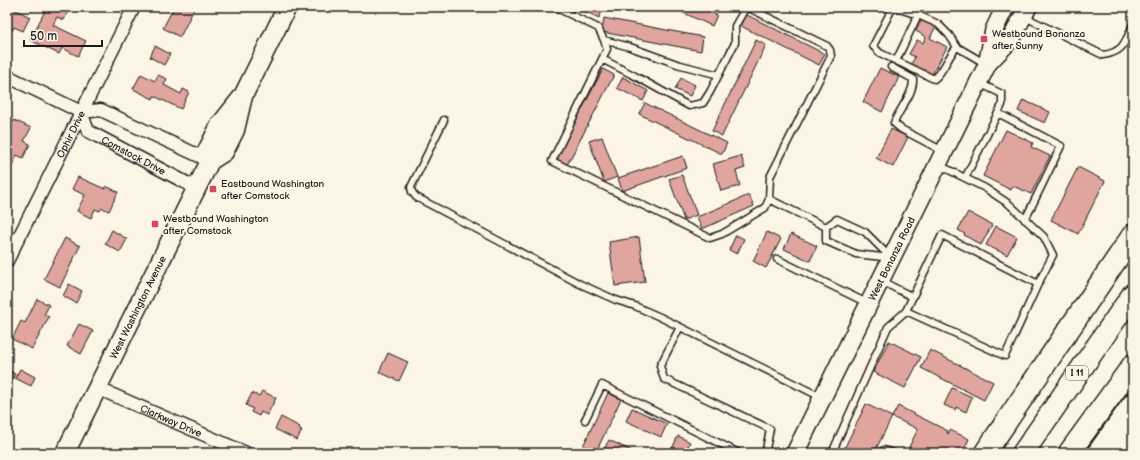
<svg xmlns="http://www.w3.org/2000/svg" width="1140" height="460" font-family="'Balsamiq Sans',sans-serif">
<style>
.building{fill:#e0a59f;stroke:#1c1c1c}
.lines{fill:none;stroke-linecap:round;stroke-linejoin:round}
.lane-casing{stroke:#1c1c1c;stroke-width:9}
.street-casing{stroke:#1c1c1c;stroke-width:15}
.secondary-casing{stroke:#1c1c1c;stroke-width:20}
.primary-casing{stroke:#1c1c1c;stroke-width:21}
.highway-casing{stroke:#1c1c1c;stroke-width:24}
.lane{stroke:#fcf5e5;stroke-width:6}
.street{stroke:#fcf5e5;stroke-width:12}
.secondary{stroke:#fcf5e5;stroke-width:17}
.primary{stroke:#fcf5e5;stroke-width:18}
.highway{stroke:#fcf5e5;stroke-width:21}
.poi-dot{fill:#d1495b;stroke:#fcf5e5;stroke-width:1.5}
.labels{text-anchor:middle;stroke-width:4;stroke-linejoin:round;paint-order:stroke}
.shield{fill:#fcf5e5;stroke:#5f5d58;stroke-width:1}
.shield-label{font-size:9px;font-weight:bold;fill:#1c1c1c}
.poi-label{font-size:10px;fill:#1c1c1c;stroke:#fcf5e5;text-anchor:start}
.street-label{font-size:10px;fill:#1c1c1c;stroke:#fcf5e5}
</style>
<rect width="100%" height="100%" fill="#fcf5e5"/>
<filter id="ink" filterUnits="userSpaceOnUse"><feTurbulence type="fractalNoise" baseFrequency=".025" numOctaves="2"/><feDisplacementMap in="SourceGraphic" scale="8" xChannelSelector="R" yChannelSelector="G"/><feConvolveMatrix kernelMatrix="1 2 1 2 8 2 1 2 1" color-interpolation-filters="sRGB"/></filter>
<g filter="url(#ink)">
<path class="building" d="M7,7H10L30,17L23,31L14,27L12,31L7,29Z
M47,7H70L64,20L57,17L53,25L86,41L78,56L62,48L59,54L30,40Z
M174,7H195L180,37L163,28Z
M576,7H604L599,18Z
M671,7H700L717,15L712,26Z
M747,15L825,54L819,65L741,26Z
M604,18L703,37L701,51L602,32Z
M922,19L936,26L930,38L947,47L932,75L911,64L915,57L909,54L917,40L923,43L926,37L916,31Z
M756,40L766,45L722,136L712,131Z
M155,46L170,54L164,65L150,57Z
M880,68L899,77L882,112L863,102Z
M603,69L614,75L567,165L556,159Z
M141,74L155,81L158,75L167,79L164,85L181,94L183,89L189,92L181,109L154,96L153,99L133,89Z
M623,77L648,91L643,101L617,88Z
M681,78L695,85L690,96L675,89Z
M1023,100L1050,112L1045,123L1018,111Z
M645,103L727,143L722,154L639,114Z
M14,120L31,128L24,141L30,144L23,158L17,155L7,175V135Z
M891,129L908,137L893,167L876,158Z
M1006,130L1033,143L1031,147L1050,156L1031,194L1013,186L1011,190L983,176Z
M602,137L617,177L604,182L589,141Z
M683,156L687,168L622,191L618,178Z
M741,156L745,168L736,171L740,186L721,191L713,164Z
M1078,167L1105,181L1078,234L1051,220Z
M682,175L697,215L684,220L669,179Z
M78,177L105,189L106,186L118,192L109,211L102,208L100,211L95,209L91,218L77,211L85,195L72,189Z
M749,195L754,206L702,229L697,217Z
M968,212L992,225L981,245L964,235L965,234L958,230Z
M996,226L1017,237L1007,255L986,245Z
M112,230L127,239L120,252L105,244Z
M767,232L781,239L766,268L753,261Z
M791,234L817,246L810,261L784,249Z
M736,235L744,239L737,254L729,250Z
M639,237L645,282L615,286L609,242Z
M65,238L80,246L60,287L44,279Z
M69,284L82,291L76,303L63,296Z
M37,299L49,305L44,315L49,317L32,349L12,339L21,321L25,323Z
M79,324L93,331L81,354L67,346Z
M889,341L921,357L905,388L873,372Z
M930,350L993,382L984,400L921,368Z
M388,353L408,362L399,381L379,372Z
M7,369L15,374L7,390Z
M20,369L35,377L31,386L15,378Z
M952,388L972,397L966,412L956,407L955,410L944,405Z
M262,391L276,398L267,415L261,412L259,416L251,412L253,409L246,405L252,393L259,396Z
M608,393L621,399L596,452L583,446Z
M866,404L892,417L874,453H842Z
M898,406L948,431L947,433L948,434L950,430L969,439L963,452L961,451L960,453H921L909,447L918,429L892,417Z
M632,408L667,424L661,437L626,421Z
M281,417L300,427L299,429L302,430L297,440L275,429Z
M678,436L690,442L685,453H670Z
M609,440L636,453H602Z"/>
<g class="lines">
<defs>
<path id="lane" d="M555,7L598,28L604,40L607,49L552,161L710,238L722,234L765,208L769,199L770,177L831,56L830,50L827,46L747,7
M1025,17L1103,55C1124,52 1125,42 1133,25
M604,40L630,47L677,64L719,75
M957,47C947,57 944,72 934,79L880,53L873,46L893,7L918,15L938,24L949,35L957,47L986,64
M602,59L635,76L689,106L703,103L710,92L735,43V26L746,7
M896,61L918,15
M891,67L913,79C914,94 899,109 894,123L901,129L943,151
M998,113L1061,146L1025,220
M444,120L411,187L412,192L416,197L580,284L616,300L635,306L660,317L821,397
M939,165L985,188L1009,204L1044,237L1053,255L1038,284
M965,178L1002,105V94L979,83
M769,199L826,227
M837,219L865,232L891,258L856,254L826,241V227Z
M777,259L867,303
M881,281L913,297
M680,327L660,366L664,379L770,429L766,449L767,453
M585,420L602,385L739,453
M832,453L888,327L906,311L942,235L1038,284L1005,356L906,311
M878,453L884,450L894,453"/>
<g id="street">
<path d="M7,76L81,112L101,110L210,161"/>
<path id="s1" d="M81,112L88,131L196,188"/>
<path id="s2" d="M7,261L134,7"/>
<path id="s3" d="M97,388L246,453"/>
</g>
<g id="secondary">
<path d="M987,64L1011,39L1028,7"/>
<path id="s4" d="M795,453L987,65L994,30L1005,7"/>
</g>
<g id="primary">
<path d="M210,161L206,153L220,125L243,96L287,7"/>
<path id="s5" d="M65,453L210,161L224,152L235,130L243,96"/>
</g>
<path id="highway" d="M985,453L1133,235
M1023,453L1133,294
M1069,453L1133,365
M1098,453L1133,404
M1118,453L1133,433"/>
</defs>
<use href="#lane" class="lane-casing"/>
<use href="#street" class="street-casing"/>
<use href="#secondary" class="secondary-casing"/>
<use href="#primary" class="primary-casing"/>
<use href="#highway" class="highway-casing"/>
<use href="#lane" class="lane"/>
<use href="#street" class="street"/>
<use href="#secondary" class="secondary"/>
<use href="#primary" class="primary"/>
<use href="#highway" class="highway"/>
</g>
</g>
<g class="poi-dot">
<rect x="980" y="35" width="8" height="8" rx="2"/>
<rect x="209" y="185" width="8" height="8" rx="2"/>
<rect x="151" y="220" width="8" height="8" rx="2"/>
</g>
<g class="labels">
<rect class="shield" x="1066" y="366" width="22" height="14" rx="3"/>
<g class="shield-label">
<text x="1077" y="376">I 11</text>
</g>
<g class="poi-label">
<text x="992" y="37">Westbound Bonanza<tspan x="992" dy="12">after Sunny</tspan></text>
<text x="221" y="187">Eastbound Washington<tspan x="221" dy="12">after Comstock</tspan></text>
<text x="163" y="222">Westbound Washington<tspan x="163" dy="12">after Comstock</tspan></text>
</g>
<g class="street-label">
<text dy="4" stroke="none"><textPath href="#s2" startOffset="142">Ophir Drive</textPath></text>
<text dy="4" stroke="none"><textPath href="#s1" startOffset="72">Comstock Drive</textPath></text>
<text dy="4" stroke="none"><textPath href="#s4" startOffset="217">West Bonanza Road</textPath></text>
<text dy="4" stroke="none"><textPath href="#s5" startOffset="163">West Washington Avenue</textPath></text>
<text dy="4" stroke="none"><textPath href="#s3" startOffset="81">Clarkway Drive</textPath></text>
</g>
</g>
<rect width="1140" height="460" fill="none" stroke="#fcf5e5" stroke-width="24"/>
<rect x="12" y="12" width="1116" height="436" fill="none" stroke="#1c1c1c" stroke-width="1.5" filter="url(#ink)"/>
<path d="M24 40v6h78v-6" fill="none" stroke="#1c1c1c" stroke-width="2"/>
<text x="30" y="40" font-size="12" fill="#1c1c1c" stroke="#fcf5e5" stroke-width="3" paint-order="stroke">50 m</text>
</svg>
